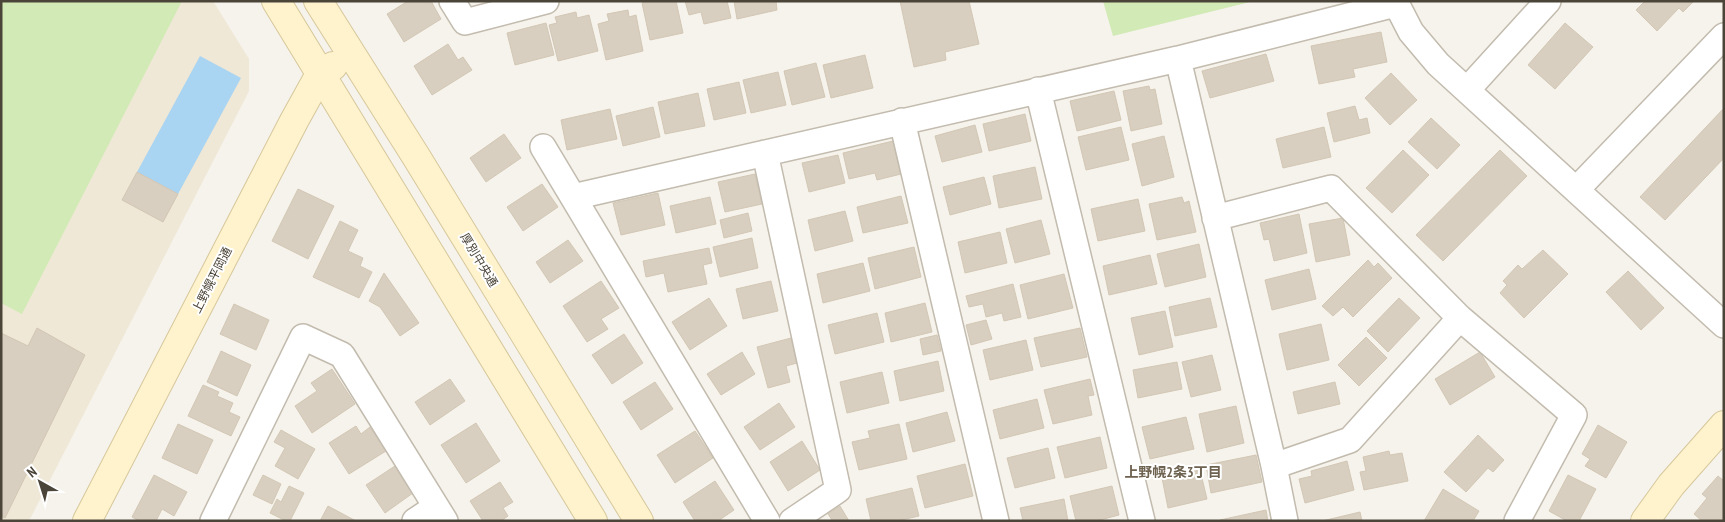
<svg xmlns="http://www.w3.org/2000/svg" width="1725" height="522" font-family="'PT Sans Narrow','Noto Sans JP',sans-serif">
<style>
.education{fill:#efe8d6}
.green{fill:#d2eab5}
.water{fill:#a9d4f2}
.building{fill:#d8cfc1;stroke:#d3c7b4}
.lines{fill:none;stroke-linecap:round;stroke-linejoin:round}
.street-casing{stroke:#c2bbae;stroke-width:28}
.secondary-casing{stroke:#d6c79b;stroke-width:30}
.street{stroke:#fff;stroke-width:25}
.secondary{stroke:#fff3cd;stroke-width:28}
.labels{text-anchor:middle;stroke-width:4;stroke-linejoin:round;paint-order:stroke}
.street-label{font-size:12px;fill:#4b4439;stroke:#fff}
.neighbourhood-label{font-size:14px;font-weight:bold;fill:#6e6250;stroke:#fff}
</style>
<rect width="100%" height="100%" fill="#f6f3ec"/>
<path class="education" d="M1,1H213L249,59V91L29,521H1Z"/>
<path class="green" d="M1,1H182L22,314L1,303Z
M1103,1H1254L1113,36Z"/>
<path class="water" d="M200,56L241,78L178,194L137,172Z"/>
<path class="building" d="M408,1H431L441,19L404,42L387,14Z
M648,1H676L683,33L650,40L642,3Z
M685,1H727L731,18L704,24L701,12L689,15Z
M734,1H776L777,10L737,19Z
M900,1H969L979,44L945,52L946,60L914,67Z
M1645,1H1694L1683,12L1679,8L1657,31L1636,10Z
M628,10L629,17L636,15L643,51L606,60L598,24L609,21L607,14Z
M576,12L577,18L589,15L598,51L558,61L549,25L557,23L555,17Z
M546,23L554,55L515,65L507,33Z
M1565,23L1593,47L1555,89L1528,65Z
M1381,32L1387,62L1353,69L1355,77L1319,84L1311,46Z
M448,44L458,60L463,57L472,70L432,95L414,66Z
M1266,54L1274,81L1210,98L1202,71Z
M865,55L873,88L831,98L823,65Z
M816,63L825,97L792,105L784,71Z
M778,72L786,105L751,113L743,80Z
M1391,73L1417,100L1390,125L1365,98Z
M739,82L746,113L714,120L707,89Z
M1149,86L1150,90L1155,89L1162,124L1131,131L1123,91Z
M1114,91L1121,120L1077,131L1070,101Z
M698,93L705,126L665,134L658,102Z
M1355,106L1359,120L1367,118L1370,133L1334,142L1327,113Z
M653,107L660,137L623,146L616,116Z
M1724,108V158L1665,220L1640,197Z
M610,109L617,139L567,150L561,120Z
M1025,114L1031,141L989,151L983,124Z
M1431,118L1460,145L1437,169L1408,142Z
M975,125L982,152L942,162L935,136Z
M1121,127L1129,160L1086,170L1078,137Z
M1324,127L1331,157L1283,168L1276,139Z
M504,134L521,158L486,182L470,158Z
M1164,136L1174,177L1142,186L1132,144Z
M893,141L901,174L877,180L875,173L849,179L843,153Z
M1403,150L1429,175L1392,213L1366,188Z
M1500,150L1527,176L1443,261L1416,235Z
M838,155L845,183L809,192L802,163Z
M1035,167L1042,199L999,208L993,176Z
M137,172L178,194L163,222L122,200Z
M755,174L762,204L725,212L718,182Z
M984,177L991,204L950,215L943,187Z
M542,184L558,207L523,231L507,207Z
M298,189L334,206L308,259L272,241Z
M658,193L665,225L621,235L613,203Z
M901,196L908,223L863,233L857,207Z
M710,197L716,224L676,233L670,206Z
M1182,197L1184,203L1189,201L1196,232L1157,240L1149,204Z
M1138,199L1145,231L1098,241L1091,209Z
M845,211L853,241L815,251L808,220Z
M748,213L752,231L724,238L720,220Z
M1299,214L1307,253L1274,261L1269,239L1264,240L1260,223Z
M1343,218L1350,255L1316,262L1309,224Z
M1041,220L1050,254L1015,263L1006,229Z
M340,221L358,230L348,251L363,258L360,266L372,272L359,298L313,277Z
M1000,232L1007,263L965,273L958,242Z
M752,238L758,268L720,277L713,247Z
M568,240L583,261L550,283L536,262Z
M1199,244L1206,277L1165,287L1157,254Z
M914,247L921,277L875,289L868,258Z
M709,248L712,263L703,265L707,284L668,292L664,273L646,277L643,261Z
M1543,250L1568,274L1524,318L1500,293L1507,285L1503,281L1518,265L1522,269Z
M1150,255L1157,284L1109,295L1103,266Z
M1368,260L1374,267L1378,263L1392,278L1353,317L1343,307L1333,316L1322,306Z
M863,263L870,291L823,303L817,274Z
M1309,269L1316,299L1272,310L1265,280Z
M1628,271L1664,308L1641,330L1606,292Z
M384,273L419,323L400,336L380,307L369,301Z
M1064,274L1073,308L1028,319L1020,285Z
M601,281L619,308L601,319L608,329L587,342L563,306Z
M771,281L778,311L743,319L736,289Z
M1013,284L1021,317L1004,321L1002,313L986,317L983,304L969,307L966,296Z
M709,298L727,326L690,350L672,322Z
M1210,298L1217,327L1175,336L1169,307Z
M1399,298L1420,318L1388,352L1367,331Z
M925,303L932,332L891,342L885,313Z
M234,304L269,320L256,350L220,334Z
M1165,311L1173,347L1139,355L1131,318Z
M877,313L884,342L835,354L828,325Z
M986,320L992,339L971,345L966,325Z
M1321,324L1329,360L1287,370L1279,334Z
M37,328L85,355L5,518L1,516V333L28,346Z
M1080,328L1087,357L1041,367L1034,338Z
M624,334L643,363L612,384L592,355Z
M937,335L941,351L923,355L920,339Z
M1366,337L1387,358L1359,386L1338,365Z
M791,338L797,363L786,366L790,382L768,388L757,347Z
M1026,340L1033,370L990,380L983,350Z
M221,351L251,365L237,396L207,382Z
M742,352L755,374L721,395L707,374Z
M1480,352L1495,377L1450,405L1435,379Z
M1212,355L1221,390L1191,397L1182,362Z
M938,361L944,391L900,401L894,371Z
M1177,362L1182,389L1138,398L1133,370Z
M332,369L355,404L312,433L295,406L317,391L311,383Z
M882,372L889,403L847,413L840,382Z
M450,379L465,401L430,425L415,402Z
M1090,379L1094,395L1088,396L1092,415L1053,424L1044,390Z
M655,382L673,409L641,430L623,402Z
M1335,382L1340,404L1298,414L1293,392Z
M203,385L219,392L217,396L233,403L229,412L240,417L231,436L188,416Z
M1037,399L1044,428L1000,439L993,410Z
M779,403L795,427L760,450L744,427Z
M1236,406L1244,443L1207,452L1199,414Z
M947,412L955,441L913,452L906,423Z
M1186,417L1194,449L1150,459L1142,427Z
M476,423L500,461L466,483L441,445Z
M178,424L213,440L197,474L162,458Z
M899,424L907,459L859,470L852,442L870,438L868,431Z
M1598,425L1627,442L1606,478L1585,466L1590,459L1582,454Z
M356,426L361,434L370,427L386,451L349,474L329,443Z
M281,430L315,449L298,479L275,466L285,448L274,442Z
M695,431L713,458L675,483L657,455Z
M1478,435L1504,460L1493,472L1488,468L1466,492L1444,472Z
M1100,437L1107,468L1065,478L1057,447Z
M802,441L820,470L788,491L770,462Z
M1048,448L1055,478L1015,488L1007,458Z
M1389,451L1390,455L1402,453L1408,481L1364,490L1360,472L1366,471L1363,457Z
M1256,455L1262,482L1211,493L1206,465Z
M1347,461L1354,490L1305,503L1299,479L1312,476L1311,471Z
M965,464L973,496L925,508L917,476Z
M395,466L413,493L385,513L366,485Z
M1200,470L1207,499L1168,508L1162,478Z
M154,475L187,492L174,516L162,509L156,521H139L132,517Z
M263,475L281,484L272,504L253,495Z
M1568,475L1596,489L1579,521H1567L1549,511Z
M1718,476L1724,481V521H1702L1694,514L1707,498L1702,494Z
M715,481L734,510L718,521H695L683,502Z
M500,482L513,502L503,508L508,516L501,521H483L470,501Z
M289,486L304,493L290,521H286L270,513L277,499L281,502Z
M1112,486L1119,515L1096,521H1076L1070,496Z
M912,488L919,516L897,521H871L866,499Z
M1443,489L1479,511L1473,521H1424Z
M1064,499L1068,521H1023L1020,508Z
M328,506L356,521H320Z
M840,506L849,521H830L832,520L828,514Z
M1266,510L1268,521H1220V520Z
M1360,512L1362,521H1322Z"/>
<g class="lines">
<defs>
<path id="street" d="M452,1L465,22L546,1
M1395,1L1411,32L1438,64L1724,325
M1178,59L1274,466L1285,521
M1038,90L1142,521
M1467,90L1548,1
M902,121L996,521
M543,147L573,197
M765,153L838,490L792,521
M1576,190L1724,36
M1215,218L1331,188L1460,318L1574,415L1517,521
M1274,466L1350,440L1460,318
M213,521L303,337L342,355L445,521
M415,521L436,507
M767,521L573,197L1178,59L1396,4"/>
<path id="secondary" d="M276,1L593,521
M318,1L417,158L639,521
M87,521L294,121L320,74L333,66
M1645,521L1671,485L1724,425"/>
</defs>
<use href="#street" class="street-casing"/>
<use href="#secondary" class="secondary-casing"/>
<use href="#street" class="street"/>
<use href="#secondary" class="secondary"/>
</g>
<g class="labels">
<g class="street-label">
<text transform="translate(479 260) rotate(59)" y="4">厚別中央通</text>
<text transform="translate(212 280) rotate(-63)" y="4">上野幌平岡通</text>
</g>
<g class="neighbourhood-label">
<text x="1173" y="477">上野幌2条3丁目</text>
</g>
</g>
<rect width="1725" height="522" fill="none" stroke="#4b4439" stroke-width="5"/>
<g transform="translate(40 482) rotate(321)" stroke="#ffffff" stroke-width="4" paint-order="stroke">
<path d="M0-4L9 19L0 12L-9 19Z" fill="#4b4439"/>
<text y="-8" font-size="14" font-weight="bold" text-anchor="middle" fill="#4b4439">N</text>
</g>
</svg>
